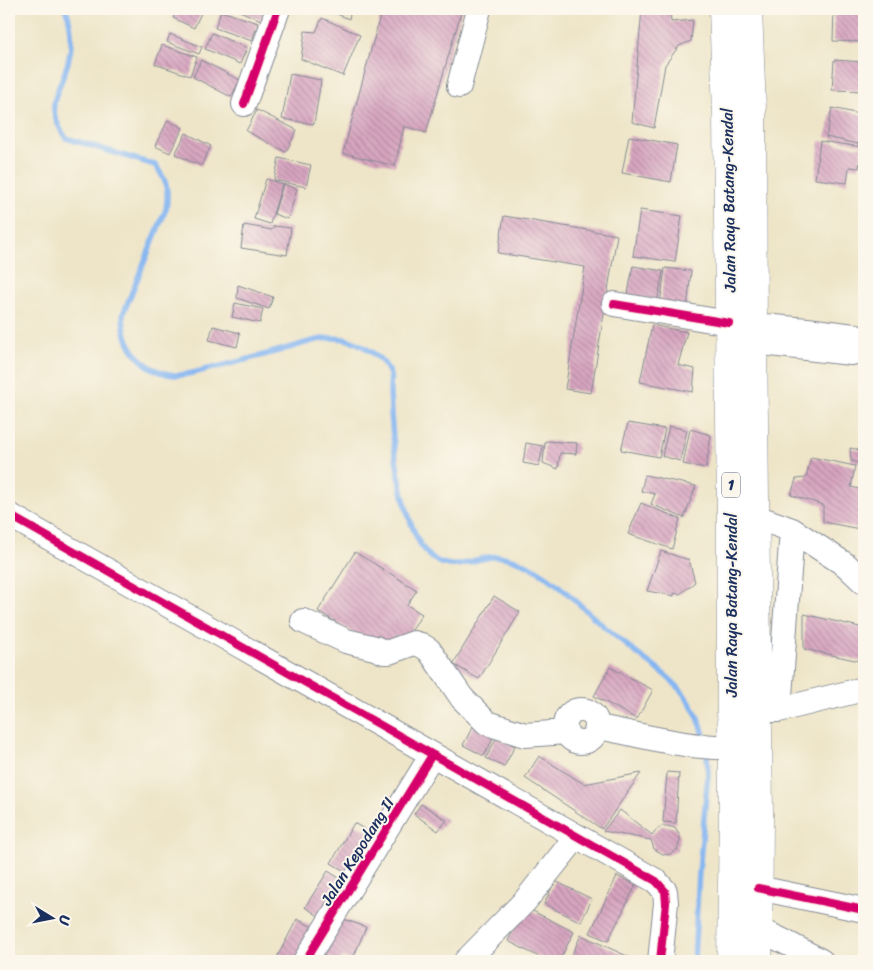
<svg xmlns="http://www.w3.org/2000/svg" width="873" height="970" font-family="Sriracha,sans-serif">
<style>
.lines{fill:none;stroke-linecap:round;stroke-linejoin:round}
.stream{stroke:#85b6f1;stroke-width:5.5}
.building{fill:url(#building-back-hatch)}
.minor-casing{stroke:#848a93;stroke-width:26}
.highway-casing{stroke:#848a93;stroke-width:29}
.minor{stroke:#fff;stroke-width:24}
.highway{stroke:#fff;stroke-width:28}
.cycleway-casing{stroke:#fbf7ec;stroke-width:11}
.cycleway{stroke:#d6006c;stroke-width:8}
.labels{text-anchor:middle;stroke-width:4;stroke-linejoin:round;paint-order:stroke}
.shield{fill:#fbf7ec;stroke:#5e6b89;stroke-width:1}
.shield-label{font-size:15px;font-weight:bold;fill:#1b2f5e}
.street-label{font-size:16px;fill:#1b2f5e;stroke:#fbf7ec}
</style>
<defs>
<pattern id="building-back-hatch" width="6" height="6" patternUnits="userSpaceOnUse" patternTransform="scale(1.25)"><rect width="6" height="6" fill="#d8a5c0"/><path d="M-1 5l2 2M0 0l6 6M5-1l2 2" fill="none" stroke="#ae879f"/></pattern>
</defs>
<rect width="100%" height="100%" fill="#fbf7ec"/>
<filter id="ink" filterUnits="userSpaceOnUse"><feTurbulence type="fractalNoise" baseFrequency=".02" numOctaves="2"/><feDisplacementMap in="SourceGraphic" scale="10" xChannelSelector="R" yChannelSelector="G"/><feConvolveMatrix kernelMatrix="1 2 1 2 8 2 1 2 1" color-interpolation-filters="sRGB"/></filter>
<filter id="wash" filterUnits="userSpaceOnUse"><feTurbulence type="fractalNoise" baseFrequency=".0096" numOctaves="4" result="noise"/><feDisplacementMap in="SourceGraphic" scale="20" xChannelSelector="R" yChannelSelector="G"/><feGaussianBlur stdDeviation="1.12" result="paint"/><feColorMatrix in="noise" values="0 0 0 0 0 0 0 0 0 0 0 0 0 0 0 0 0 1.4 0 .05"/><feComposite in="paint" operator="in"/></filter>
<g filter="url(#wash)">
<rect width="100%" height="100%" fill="#eee5c8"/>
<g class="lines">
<path class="stream" d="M66,9C72,26 73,44 68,62C59,95 42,104 66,138L155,165C167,181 169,188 166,209L123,314C123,329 126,342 136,354C145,366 159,373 174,375C185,376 197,372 208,369C236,363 264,355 292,347C312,341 331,334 352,341C365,346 386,360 390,375C391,379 390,384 390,388C390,397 391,405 391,414C393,447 405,539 432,558C439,563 449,566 457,565C461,565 466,563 470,562C480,559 493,555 504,557C539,564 565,591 590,614C603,626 617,637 630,648C648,663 669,675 683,693C694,707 702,723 705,740
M694,961L699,872L708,775L707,752"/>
</g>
<g id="blocks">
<path class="building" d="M176,9H203L194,28L173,18Z
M235,9H266L261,20Z
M325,9H351L349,19Z
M382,9H462L426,133L404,126L395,166L343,153Z
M642,9H670L671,22L693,20L691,41L679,46L665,65L654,128L632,122Z
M834,9H862V42L833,41Z
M221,11L258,23L252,41L215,28Z
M322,18L360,35L343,76L301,59L305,31L316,32Z
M212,33L247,48L240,64L205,49Z
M170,34L202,47L199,54L167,42Z
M162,45L197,57L190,76L155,64Z
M201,60L240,80L231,97L193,77Z
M834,60L864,62V91L832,90Z
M290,74L321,80L314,124L282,119Z
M832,108L864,115V140L863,145L826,137Z
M257,110L297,130L286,152L246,131Z
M168,120L183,128L170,153L155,146Z
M186,133L211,146L201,166L175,154Z
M629,136L677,145L671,182L622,173Z
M820,141L862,147L859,168L849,167L847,183L815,179Z
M279,158L311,165L306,187L274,180Z
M266,179L282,184L270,224L254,219Z
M283,184L297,189L288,219L274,214Z
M640,210L682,216L675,262L633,256Z
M504,216L617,235L591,393L565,389L585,267L498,253Z
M244,225L272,230L274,226L291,228L287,255L241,248Z
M633,266L663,271L657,304L627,299Z
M665,268L691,271L687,309L660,305Z
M238,285L273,297L269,309L237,298Z
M235,303L263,309L260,323L232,317Z
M652,325L687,332L678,365L695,369L693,392L640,382Z
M213,326L240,333L237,347L209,340Z
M628,423L665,429L659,457L621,450Z
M669,426L687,430L680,461L662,456Z
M690,429L711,435L706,468L683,464Z
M864,437V464L851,461L850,448L860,450Z
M545,441L577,443L576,454L560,453L558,469L543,463Z
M526,443L543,446L539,466L523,463Z
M811,457L855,466L851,487L864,490V521H862L860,529L823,522V505L791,495L796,479L806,478Z
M645,475L696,486L684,518L651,504L655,494L641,491Z
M641,503L680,519L672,549L628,534Z
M661,551L689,560L695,582L680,594L674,593V596L647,591Z
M355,552L417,590L407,605L422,614L407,638L394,636L384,652L318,611Z
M494,596L520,612L479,679L453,664Z
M804,614L864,628V662L804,649Z
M610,667L653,690L637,719L594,696Z
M474,724L495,735L484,756L463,745Z
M497,737L515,746L504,767L486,758Z
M539,756L584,784L641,773L602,829L525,778Z
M667,772L679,773L676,823L663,822Z
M421,804L447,820L438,831L414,814Z
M620,810L652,835L655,831L662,826H667L675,828L680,836V841L677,850L668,855L663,854L654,849L651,840L603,831Z
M354,823L374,835L351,875L331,863Z
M328,871L347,883L323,919L305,907Z
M617,876L636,885L608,941L590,933Z
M555,881L592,899L581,922L544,904Z
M525,907L574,932L559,961H547L508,941Z
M338,917L366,927L352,961L342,957L340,961H320L329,946L323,942Z
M297,919L319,930L303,961H275Z
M581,935L629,957L627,961H569Z"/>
</g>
</g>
<g filter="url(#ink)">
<use href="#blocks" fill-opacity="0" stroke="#848a93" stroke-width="1"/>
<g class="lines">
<defs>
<path id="minor" d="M459,86L479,9
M244,104L278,9
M614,304L729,323L807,330L854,336L864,342
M734,341L753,342L851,353L864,350
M9,515L656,881L665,891L666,903L660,961
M738,516L756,517L792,530L846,565L864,582
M303,621L346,641L375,648L384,652H389L414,643L421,645L429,650L438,663L462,698L487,723L525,735L566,732
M565 726a16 16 0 1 1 32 0a16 16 0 1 1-32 0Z
M764,710H779L864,689
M779,710L792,530
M598,727C643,735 687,749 733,747
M758,888L864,910
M758,929L783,941L821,961
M305,961L432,755
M466,961L525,901L577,836"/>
<path id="highway" d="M723,9L727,111L731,516V712L733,747V814L731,961
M748,9L752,110L753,342L759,814L758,961"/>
</defs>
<use href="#minor" class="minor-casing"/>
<use href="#highway" class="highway-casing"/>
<use href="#minor" class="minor"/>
<use href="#highway" class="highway"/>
<defs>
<path id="cycleway" d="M244,104L278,9
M614,304L729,323
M9,515L656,881L665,891L666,903L660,961
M758,888L864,910
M305,961L432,755"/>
</defs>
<use href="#cycleway" class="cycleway-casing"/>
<use href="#cycleway" class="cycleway"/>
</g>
</g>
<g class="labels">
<rect class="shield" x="722" y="472.5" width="18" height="25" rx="4"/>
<g class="shield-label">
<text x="731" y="490">1</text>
</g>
<g class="street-label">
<text transform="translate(728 200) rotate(-91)" y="6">Jalan Raya Batang-Kendal</text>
<text transform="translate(731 605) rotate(-90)" y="6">Jalan Raya Batang-Kendal</text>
<text transform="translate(357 851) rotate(-58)" y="6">Jalan Kepodang II</text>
</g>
</g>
<rect width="873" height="970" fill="none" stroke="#fbf7ec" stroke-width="30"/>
<g transform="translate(52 918) rotate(100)" stroke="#fbf7ec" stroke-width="4" paint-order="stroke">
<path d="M0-4L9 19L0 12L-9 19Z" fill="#1b2f5e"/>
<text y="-8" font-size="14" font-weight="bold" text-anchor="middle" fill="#1b2f5e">U</text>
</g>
</svg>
